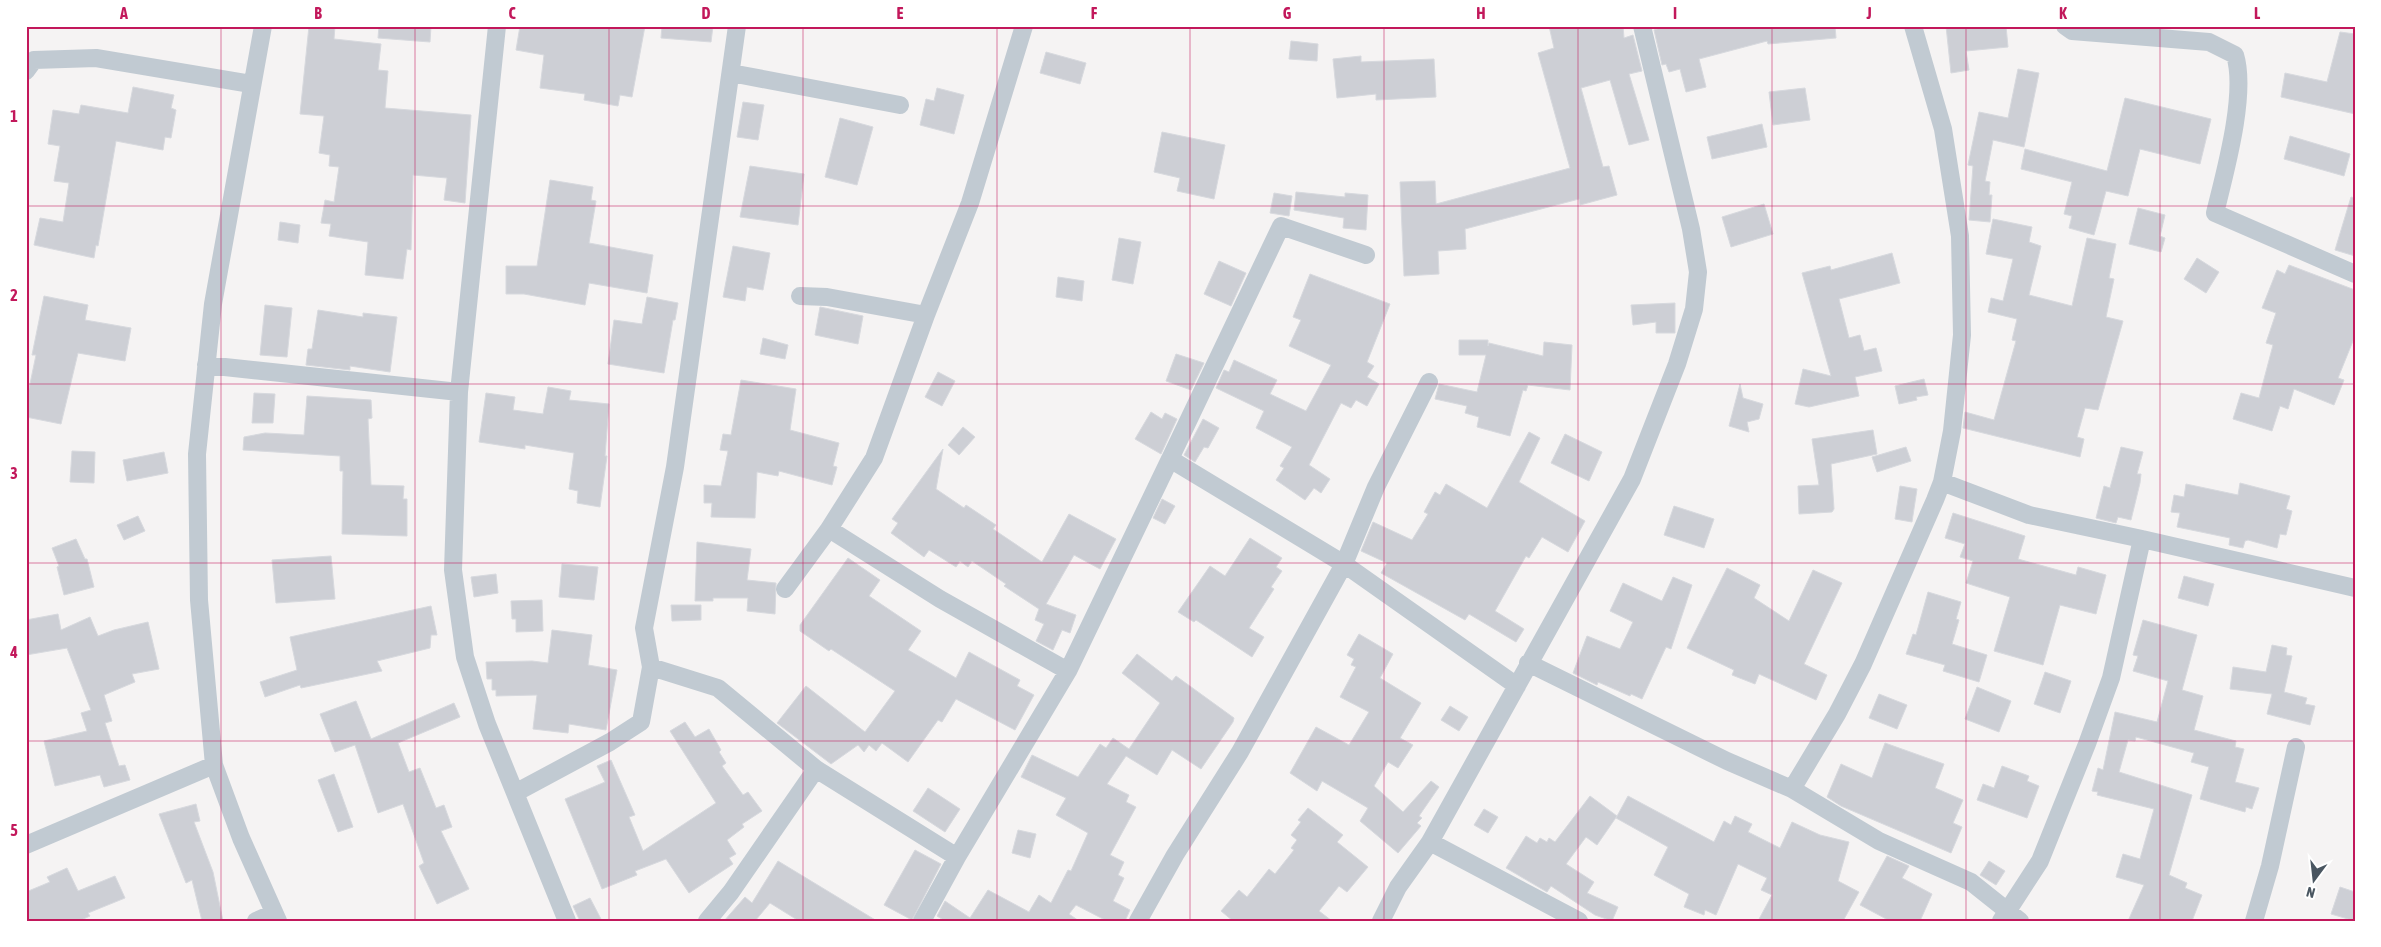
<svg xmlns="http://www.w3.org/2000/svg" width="2381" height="947" font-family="'Asap Condensed',sans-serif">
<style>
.building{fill:#cdcfd5;stroke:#d7d9de}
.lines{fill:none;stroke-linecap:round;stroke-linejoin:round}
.minor{stroke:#c1cad2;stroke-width:18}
.grid{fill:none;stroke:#c2185b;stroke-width:1;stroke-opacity:0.55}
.neatline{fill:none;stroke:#c2185b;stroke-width:2}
.grid-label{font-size:16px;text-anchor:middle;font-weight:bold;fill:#c2185b}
</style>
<rect width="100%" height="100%" fill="#f5f3f3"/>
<path class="building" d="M309,26H335L334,39L381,44L378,70L388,71L385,108L471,115L465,203L444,200L447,178L413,175L411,250L407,249L403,279L365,275L368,242L329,236L331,224L321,223L325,200L334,202L339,167L329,166L330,155L319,153L324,116L300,114Z
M379,26H431L430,42L378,38Z
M520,26H645L632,97L620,95L618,106L584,100L585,94L540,88L544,55L516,50Z
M662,26H713L711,42L661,38Z
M1549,26H1623L1624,38L1633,35L1642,71L1629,74L1649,140L1629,145L1610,80L1581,88L1603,167L1609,166L1617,195L1580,205L1579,199L1465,229L1466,249L1438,251L1439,274L1404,276L1400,182L1435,181L1436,204L1570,168L1538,53L1554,48Z
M1666,26H1835L1836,38L1768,44L1767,41L1699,59L1706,87L1686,92L1680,69L1669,72L1666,64L1662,65L1654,30Z
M1946,26H2006L2008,47L1966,51L1969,70L1951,73Z
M2340,32L2355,34V114L2281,97L2285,73L2327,82Z
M1291,41L1318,44L1317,61L1289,59Z
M1046,52L1086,63L1080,84L1040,73Z
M1361,56V62L1434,59L1436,97L1376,100V94L1337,98L1333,59Z
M2018,69L2039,73L2024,147L1993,140L1985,181L1990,182L1989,195H1992L1990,222L1969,220L1973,166L1968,165L1979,112L2008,118Z
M133,87L174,95L171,108L176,110L171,138L165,137L163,150L116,141L98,246L96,245L94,258L34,245L40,218L63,222L69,183L54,181L60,146L48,144L53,110L79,114L81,105L128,113Z
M937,88L964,95L954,134L920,125L926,99L934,101Z
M1805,88L1810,120L1773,125L1769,92Z
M2125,98L2211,119L2200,164L2140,149L2128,196L2106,191L2094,235L2069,228L2072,216L2064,214L2072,182L2021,169L2025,149L2107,171Z
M743,102L764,105L758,140L737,137Z
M840,118L873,127L857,185L825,177Z
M1762,124L1767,147L1712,159L1707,137Z
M1162,132L1225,145L1214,199L1177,191L1180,178L1154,172Z
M2290,136L2350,154L2344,176L2284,159Z
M750,166L804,174L798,225L740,217Z
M550,180L593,187L591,200L596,201L589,243L653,255L647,293L589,283L585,305L524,294H506V266H537Z
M1296,192L1345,197V193L1368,195L1366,230L1343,228L1344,218L1294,210Z
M1274,193L1292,196L1289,216L1270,213Z
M2351,197L2355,198V256L2335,250Z
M1764,204L1773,234L1731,247L1722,217Z
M2138,208L2165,215L2160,236L2165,238L2161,252L2129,244Z
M1993,219L2032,227L2029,242L2041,246L2029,295L2072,306L2087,238L2116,244L2109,278L2114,279L2106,317L2123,321L2098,410L2085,408L2077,437L2084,439L2080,457L1963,428L1965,412L1994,420L2016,341L2012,340L2017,319L1988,312L1991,298L2003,301L2013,259L1986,254Z
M280,222L300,225L298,243L278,240Z
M1119,238L1141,242L1133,284L1112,280Z
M733,246L770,253L763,290L747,287L745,301L723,297Z
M1892,253L1900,283L1839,299L1849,338L1860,335L1864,351L1876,348L1882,371L1855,377L1859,396L1809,407L1795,404L1803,369L1831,376L1802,273L1830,266L1831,270Z
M2197,258L2219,272L2206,293L2184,279Z
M1219,261L1246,273L1231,306L1204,294Z
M2289,265L2355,290V336L2338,378L2344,380L2334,405L2294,389L2288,409L2280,406L2272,431L2233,419L2241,393L2259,398L2273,345L2266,343L2276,313L2262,308L2277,270L2285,274Z
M1310,274L1390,304L1367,362L1374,366L1367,377L1379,384L1367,406L1356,400L1351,408L1341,403L1309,465L1330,479L1321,493L1314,488L1305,500L1276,480L1284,468L1280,466L1292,447L1256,428L1264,411L1216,388L1224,370L1229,372L1234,360L1277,380L1270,394L1306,411L1331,365L1289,346L1301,320L1293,317Z
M1058,277L1084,281L1082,301L1056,297Z
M44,296L88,305L85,320L131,328L125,361L78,353L61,424L26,417V403L36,355H32Z
M647,297L678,303L675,320H673L664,373L608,364L614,320L642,324Z
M1675,303V333H1656V322L1633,325L1631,305Z
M265,305L292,308L287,357L260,355Z
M820,307L863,316L858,344L815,335Z
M318,310L363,317V313L397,317L390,372L350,366V370L306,365L308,349H312Z
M763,338L788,345L785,359L760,354Z
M1459,340H1488V346L1489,343L1543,356L1544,342L1572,345L1570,390L1528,385L1526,391L1523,390L1510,436L1477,427L1479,417L1465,413L1467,406L1435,399L1439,384L1477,392L1486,355H1459Z
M1176,354L1204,363L1191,390L1166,381Z
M938,372L955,381L942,406L925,397Z
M1924,379L1928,395L1916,397L1917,400L1899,404L1895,386Z
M741,380L796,389L790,430L839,443L833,466L837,467L832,485L779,471L778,476L757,472L755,518L711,517L712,503H704V485L721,486L728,451L720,450L723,434L731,435Z
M1740,384L1743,398L1763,404L1759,419L1747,422L1749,432L1729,426Z
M548,387L571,391L569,400L609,404L605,456H607L600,507L577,503L578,491L569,489L574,453L525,445V449L479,442L486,393L515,397L513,410L543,414Z
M254,393L275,394L273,423H252Z
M307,396L371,400L372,418L368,419L371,485L404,486L403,499H407V536L342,534L343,471H340V456L243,450L244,437L265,433L304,435Z
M1151,412L1162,419L1165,413L1177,419L1161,454L1135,439Z
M1203,419L1219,428L1208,448L1204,447L1195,462L1184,455Z
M963,427L975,437L959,455L948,445Z
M1873,430L1877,454L1831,464L1834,509L1832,512L1799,514L1798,486L1819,485L1812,439Z
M1529,432L1540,438L1519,482L1585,521L1568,552L1542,537L1529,558L1526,556L1495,611L1524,629L1516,642L1469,614L1465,620L1381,573L1387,563L1361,551L1373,522L1412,540L1428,514L1424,512L1435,492L1440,495L1446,484L1487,508Z
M1565,434L1602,452L1589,481L1551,463Z
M1906,447L1911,461L1877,472L1872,457Z
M2121,447L2143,452L2137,474H2141L2140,483L2131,520L2118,517L2116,523L2096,518L2104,486L2110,488Z
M943,449L936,489L964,508L966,505L996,525L993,529L1042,562L1069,514L1116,539L1100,569L1074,555L1046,604L1076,615L1070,633L1062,630L1053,650L1036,641L1044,624L1035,620L1039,609L1004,586L1006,584L972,561L968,567L960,561L956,567L929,550L924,557L891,533L898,523L892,519Z
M72,451L95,452L94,483L70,482Z
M164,452L168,473L127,481L123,460Z
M2240,483L2290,496L2286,509L2292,511L2286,535L2280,534L2277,548L2248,540L2245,541L2243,548L2229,545L2230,538L2177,527L2180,513L2171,512L2174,495L2184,497L2186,484L2238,495Z
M1900,486L1917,489L1912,522L1895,519Z
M1162,499L1175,506L1165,524L1153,518Z
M1674,506L1714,519L1704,548L1664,535Z
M1953,513L2025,536L2018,559L2076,575L2078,567L2106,575L2096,614L2060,605L2043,665L1994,651L2010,597L1966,583L1973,561L1960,557L1965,544L1945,538Z
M138,516L145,531L124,540L117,525Z
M1250,538L1282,558L1276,567L1282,571L1271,587L1274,589L1249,628L1264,637L1252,657L1196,620L1194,622L1178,612L1210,566L1225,576Z
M76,539L85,559H87L94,587L64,595L57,567L59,566L52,548Z
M697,542L751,549L747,580L776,583L775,614L747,611L748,598H713V601H695Z
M331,556L335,599L276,603L272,560Z
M848,558L880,580L869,596L921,631L908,650L956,678L969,652L1020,680L1017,686L1034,695L1015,730L956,699L942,722L938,720L908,762L882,743L876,751L869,745L864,752L858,745L831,764L777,723L806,686L865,732L895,691L831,649L829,651L800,631V625Z
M562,564L598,567L594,600L559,597Z
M1727,568L1760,585L1754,598L1789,621L1813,570L1842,583L1804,664L1827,675L1816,700L1759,674L1755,684L1732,675L1734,670L1687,648Z
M496,574L498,593L474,597L471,577Z
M2184,576L2214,584L2208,606L2178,598Z
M1673,577L1692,585L1671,649L1666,647L1642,699L1631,694L1630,696L1598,682L1597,685L1573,673L1587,636L1620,649L1633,622L1610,611L1623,583L1662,601Z
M1928,592L1961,602L1956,619L1959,620L1952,644L1987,655L1979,682L1943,671L1945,665L1906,654L1913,634L1916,635Z
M542,600L543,631L516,632V619H512L511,601Z
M671,605H701V620L672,621Z
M431,606L437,635H431L430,648L377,661L382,671L301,688L300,685L265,697L260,682L297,670L290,637Z
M58,614L61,630L90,617L98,636L114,630L148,622L159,669L132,674L135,682L104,695L112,721L105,723L119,766L125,765L130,780L104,787L100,775L55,786L44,741L87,731L81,713L91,710L67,648L26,655V620Z
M2143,620L2197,635L2182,690L2203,696L2194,730L2236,741L2235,747L2244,749L2235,782L2259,788L2252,809L2246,807L2245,812L2200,799L2209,767L2191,762L2194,753L2136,737L2135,741L2128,740L2119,772L2192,795L2169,875L2187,883L2185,888L2202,895L2192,921H2128L2144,885L2116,877L2123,854L2140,859L2154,809L2097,795L2098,792L2092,791L2098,768L2103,770L2115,712L2157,722L2168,681L2133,671L2138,656L2133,655Z
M552,630L592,635L588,665L617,670L606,730L569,724L568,733L533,729L537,695L496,696V690H492V679H487L486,662L532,661L548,663Z
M1359,634L1393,654L1380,678L1421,703L1400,738L1413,745L1398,768L1388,762L1374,786L1403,812L1431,781L1439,787L1419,816L1422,818L1417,823L1421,826L1398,853L1360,821L1368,808L1322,781L1317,791L1290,773L1316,727L1349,745L1369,712L1340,697L1356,667L1351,665L1354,659L1347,655Z
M2272,645L2287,648L2286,655L2292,656L2284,692L2307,698L2305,704L2315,706L2310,725L2267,714L2272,694L2230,689L2233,667L2266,672Z
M1137,654L1172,681L1176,676L1234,718L1233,722L1201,769L1172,750L1157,775L1126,756L1107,784L1129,795L1126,802L1136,807L1110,855L1124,862L1118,875L1124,878L1113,901L1130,910L1125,921H1107L1076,905L1069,914L1079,921H945L937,916L945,901L970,918L988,890L1029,912L1039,895L1051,903L1068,870L1071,871L1088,833L1056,815L1066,798L1021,777L1032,755L1078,777L1100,744L1106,748L1113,738L1129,749L1160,703L1122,673Z
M2045,672L2071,681L2060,713L2034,704Z
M1977,687L2011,701L1999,732L1965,719Z
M1879,694L1907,705L1897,729L1869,718Z
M356,701L371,739L454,703L460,717L398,743L409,772L420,768L436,808L444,805L452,827L441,831L469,889L437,904L419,866L424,863L403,804L378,813L355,745L335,752L320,714Z
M1450,706L1468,717L1459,731L1441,720Z
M685,722L695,737L709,729L721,750L719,752L726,763L722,766L743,795L748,792L762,811L742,824L744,827L727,840L736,854L729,858L733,864L689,893L666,859L635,871L637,875L602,889L565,799L605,782L597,766L611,760L635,815L629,817L643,851L716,803L670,731Z
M1885,743L1944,764L1935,788L1963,800L1953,823L1962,827L1951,853L1841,806L1827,797L1841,764L1872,778Z
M2002,766L2029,776L2027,781L2039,786L2027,818L1977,800L1983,784L1994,788Z
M334,774L353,827L338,832L318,780Z
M928,788L960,809L945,832L913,811Z
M1590,796L1617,816L1597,845L1586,837L1566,864L1594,882L1587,893L1618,907L1612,921L1595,915L1551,886L1547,892L1506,868L1526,836L1537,843L1540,838L1547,842L1549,838L1555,842Z
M1628,796L1714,842L1724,821L1731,825L1735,816L1752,824L1748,832L1780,848L1792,822L1820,835L1849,842L1838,881L1859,892L1843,921H1758L1772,895L1761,890L1767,878L1738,864L1716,915L1705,910L1704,915L1684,907L1689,894L1654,875L1668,847L1616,818Z
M196,804L200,821L194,822L213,872L223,921H202L192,880L186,883L159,814Z
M1308,808L1343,835L1337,842L1368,867L1347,892L1339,886L1319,911L1332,921H1233L1221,911L1239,890L1247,897L1269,869L1275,874L1294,850L1291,848L1297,840L1291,835L1301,822L1298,820Z
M1484,809L1498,817L1488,833L1474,825Z
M1018,830L1036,834L1030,858L1012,853Z
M915,850L941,864L912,920L884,905Z
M1887,856L1909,866L1902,878L1932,894L1920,921H1890L1860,905Z
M778,861L877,921H799L770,903L755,921H724L745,897L752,903Z
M1989,861L2005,871L1996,885L1980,875Z
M67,868L78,891L115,876L125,898L88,913L90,916L79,921H26V892L50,882L47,877Z
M2340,887L2355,892V921L2331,914Z
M590,898L602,921H580L573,906Z"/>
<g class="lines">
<path class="minor" d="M263,26L213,304L197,454L199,600L214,765L241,838L278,921
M497,26L459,392L453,570L465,657L487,724L567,921
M2065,26L2072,31L2209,42L2235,55C2247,94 2225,172 2215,213L2355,274
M26,71L34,60L96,58L251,84
M731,73L900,105
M1366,255L1281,226L1170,459L1344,564L1517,686
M800,296L827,297L926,315
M206,365L459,392
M1942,482L2029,515L2142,539L2355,588
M829,529L940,599L1068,671L957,857L922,921
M785,589L829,529L874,458L926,315L970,203L1024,26
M1528,663L1727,761L1792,789L1879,841L1971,882L2020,921
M651,667L718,688L816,769L957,857
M1068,671L1170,459
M1792,789L1837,714L1863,664L1935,500L1942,482L1952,431L1962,335L1960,236L1943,129L1913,26
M515,793L610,742L641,722L651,667L644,628L675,467L737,26
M1430,842L1579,921
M26,845L214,765
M256,921L274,913
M707,921L731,892L816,769
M1138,921L1175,855L1240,752L1344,564L1376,487L1429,382
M1381,921L1398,887L1430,842L1632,479L1677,364L1694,309L1698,272L1691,229L1642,26
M2001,921L2040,861L2087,744L2111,678L2142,539
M2254,921L2270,866L2296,747"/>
</g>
<path class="grid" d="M221,26V921M415,26V921M609,26V921M803,26V921M997,26V921M1190,26V921M1384,26V921M1578,26V921M1772,26V921M1966,26V921M2160,26V921M26,206H2355M26,384H2355M26,563H2355M26,741H2355"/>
<rect width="2381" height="947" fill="none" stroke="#ffffff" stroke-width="55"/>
<g transform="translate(2314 880) rotate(195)" stroke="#ffffff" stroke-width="4" paint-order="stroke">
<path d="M0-4L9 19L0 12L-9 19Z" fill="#4a5661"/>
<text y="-8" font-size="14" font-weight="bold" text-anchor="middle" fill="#4a5661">N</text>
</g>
<rect x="28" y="28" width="2326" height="892" class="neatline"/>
<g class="grid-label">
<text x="124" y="19">A</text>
<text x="318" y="19">B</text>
<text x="512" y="19">C</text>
<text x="706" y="19">D</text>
<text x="900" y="19">E</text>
<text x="1094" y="19">F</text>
<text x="1287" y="19">G</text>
<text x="1481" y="19">H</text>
<text x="1675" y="19">I</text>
<text x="1869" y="19">J</text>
<text x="2063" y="19">K</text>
<text x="2257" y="19">L</text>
<text x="14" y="122">1</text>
<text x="14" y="301">2</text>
<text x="14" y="479">3</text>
<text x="14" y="658">4</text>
<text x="14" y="836">5</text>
</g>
</svg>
